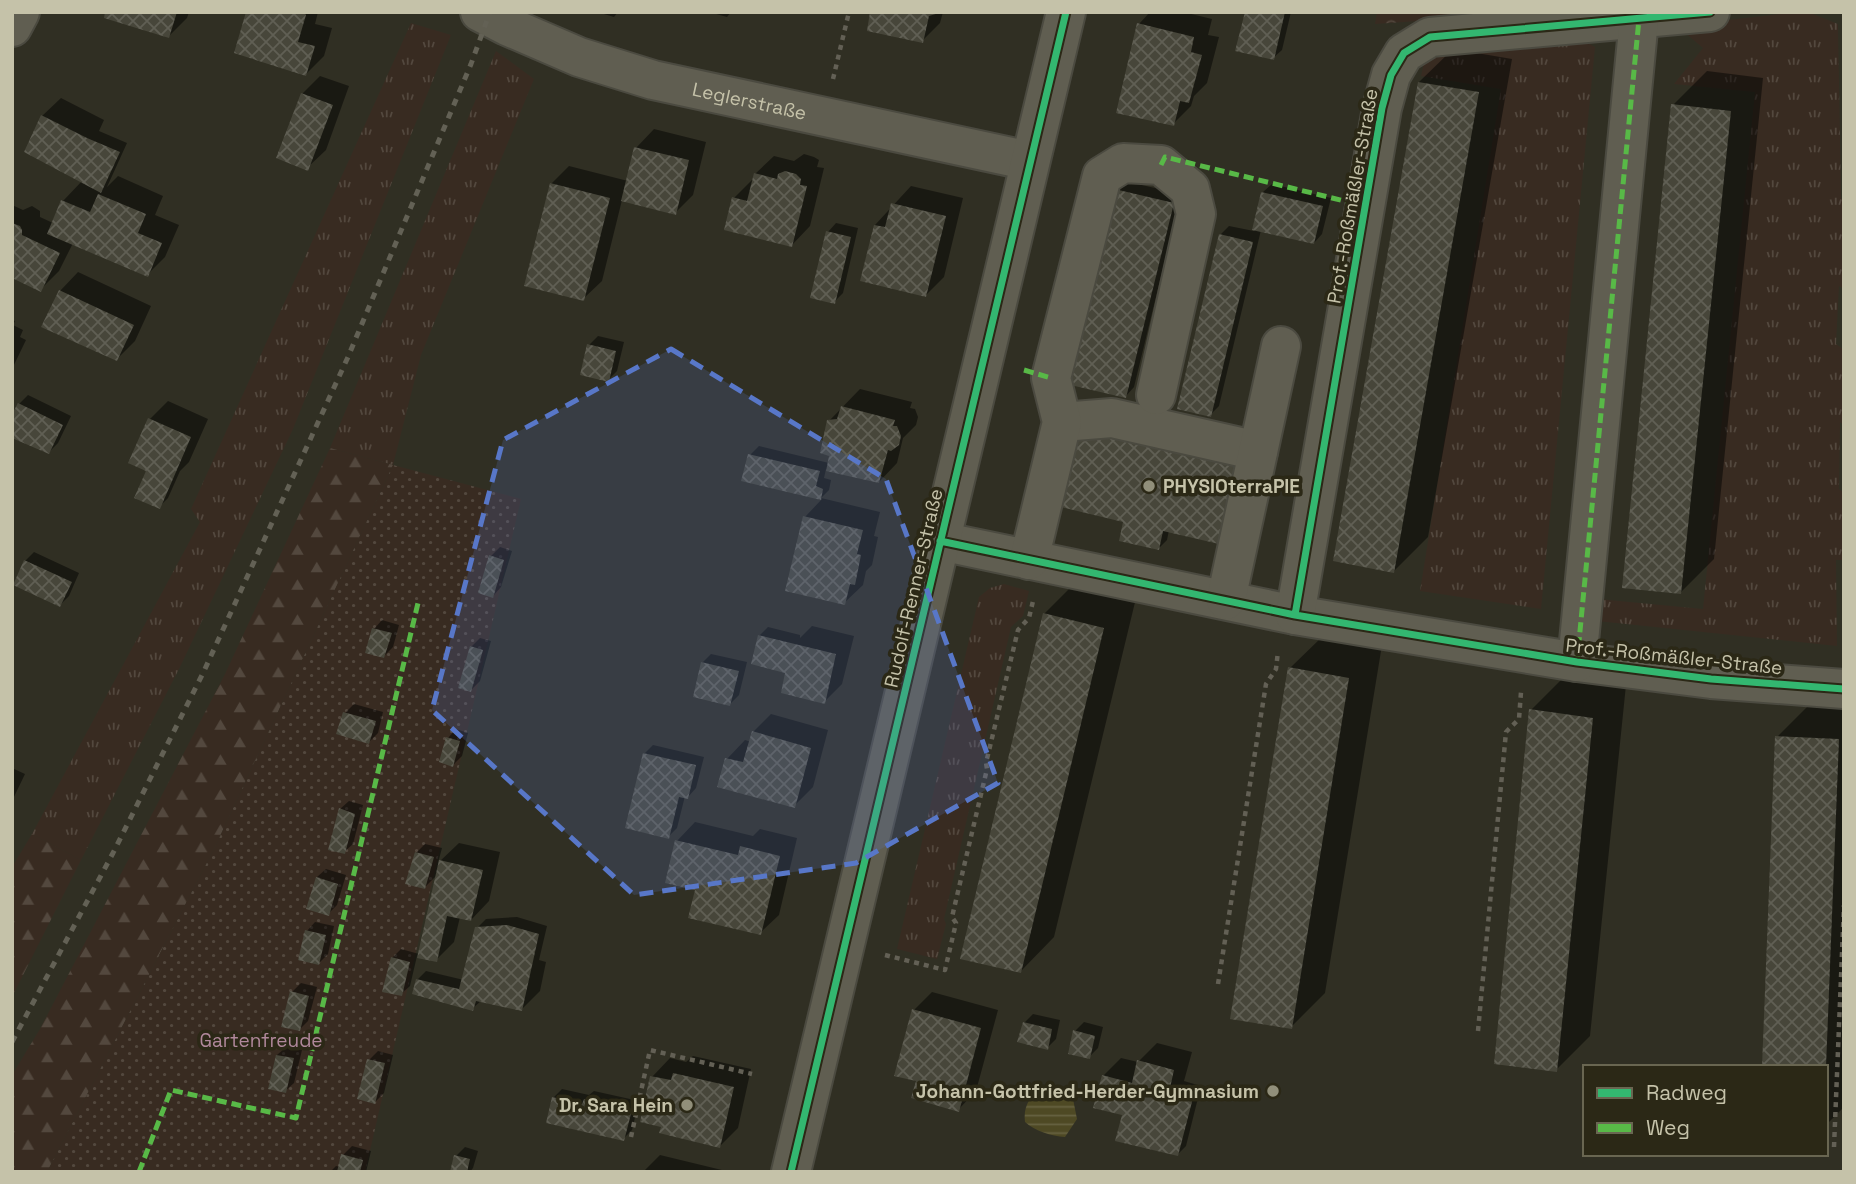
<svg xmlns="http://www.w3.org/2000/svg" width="1856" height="1184" font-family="'Space Grotesk',sans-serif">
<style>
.grass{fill:url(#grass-tufts)}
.forest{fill:url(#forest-firs)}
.park{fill:url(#park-crowns)}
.garden{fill:url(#garden-dots)}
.water{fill:url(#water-rules)}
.shadow{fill:#0007}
.building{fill:url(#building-cross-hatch)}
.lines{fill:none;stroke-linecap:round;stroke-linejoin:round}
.minor-casing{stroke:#4b4a40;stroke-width:42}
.path{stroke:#636055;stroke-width:4.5;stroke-dasharray:5 5;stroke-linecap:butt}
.minor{stroke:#605e51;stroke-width:38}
.rail{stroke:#636155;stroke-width:5;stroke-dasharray:7 7;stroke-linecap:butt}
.quiet{stroke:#58b947;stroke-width:5;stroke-dasharray:10 5;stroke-linecap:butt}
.cycleway-casing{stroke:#2b2816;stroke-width:11}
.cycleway{stroke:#33b770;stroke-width:7}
.marked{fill:#5877c8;fill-opacity:0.2;stroke:#5877c8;stroke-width:5;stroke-dasharray:14 9;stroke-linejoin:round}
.poi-dot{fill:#918f7a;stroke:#2b2816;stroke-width:2.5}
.labels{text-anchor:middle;stroke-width:7;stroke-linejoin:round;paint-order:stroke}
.street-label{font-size:19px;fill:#c5c2a9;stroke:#2b2816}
.poi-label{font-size:19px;font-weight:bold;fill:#c5c2a9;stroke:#2b2816;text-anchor:end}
.park-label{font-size:19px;fill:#b0889b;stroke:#2b2816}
</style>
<defs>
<pattern id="grass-tufts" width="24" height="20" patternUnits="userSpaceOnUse" patternTransform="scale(1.75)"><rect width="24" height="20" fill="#382b21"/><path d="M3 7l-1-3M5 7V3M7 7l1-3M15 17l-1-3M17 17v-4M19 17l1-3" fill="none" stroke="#53483e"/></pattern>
<pattern id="forest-firs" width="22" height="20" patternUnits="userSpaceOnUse" patternTransform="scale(1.75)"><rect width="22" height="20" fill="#382b21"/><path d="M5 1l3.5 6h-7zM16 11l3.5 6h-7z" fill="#53483e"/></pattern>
<pattern id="park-crowns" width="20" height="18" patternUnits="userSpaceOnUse" patternTransform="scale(1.75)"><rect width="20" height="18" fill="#382b21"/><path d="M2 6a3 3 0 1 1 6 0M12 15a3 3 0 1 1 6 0" fill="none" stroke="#53483e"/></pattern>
<pattern id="garden-dots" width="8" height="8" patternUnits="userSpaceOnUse" patternTransform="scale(1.75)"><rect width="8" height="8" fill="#382b21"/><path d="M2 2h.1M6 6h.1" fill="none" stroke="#53483e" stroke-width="1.8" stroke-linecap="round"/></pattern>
<pattern id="water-rules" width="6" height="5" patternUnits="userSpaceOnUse" patternTransform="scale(1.75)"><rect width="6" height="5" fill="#4e4924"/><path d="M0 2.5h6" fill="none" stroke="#666241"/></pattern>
<pattern id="building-cross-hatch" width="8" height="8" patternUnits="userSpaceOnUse" patternTransform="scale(1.75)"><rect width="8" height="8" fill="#47463a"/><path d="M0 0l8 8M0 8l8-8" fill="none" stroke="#605f54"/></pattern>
</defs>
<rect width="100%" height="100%" fill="#302f23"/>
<path class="grass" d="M1796,12H1808L1838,24L1841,198L1844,200V289L1839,286L1836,344L1844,350V425L1840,422L1839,489L1844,493V560H1836L1837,646L1597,621L1598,599L1703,609L1755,92L1674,84L1703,48L1677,26Z
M411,23L451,35L447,45L293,429L180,667L81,860L32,834L200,522L191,509Z
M1575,36L1595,47L1541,609L1420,591L1501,89L1421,76L1428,45Z
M496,51L534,79L421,355L393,465L330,448Z
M1004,584L1029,591L1023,616L1011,627L944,919L946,924L937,959L897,949L979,597L990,588Z"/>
<path class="forest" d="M330,448L393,465L215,847L47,1172H12V1075L40,1029L225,674Z
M32,834L81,860L12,997V867Z"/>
<path class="park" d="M1377,12H1546L1375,24Z"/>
<path class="garden" d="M393,465L521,499L365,1172H254L240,1169L239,1172H47L215,847Z"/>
<path class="water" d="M1037,1089H1055L1073,1099L1077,1119L1065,1137C1051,1136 1035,1131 1025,1122C1023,1108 1029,1099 1037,1089Z"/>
<path class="shadow" d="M107,12H189L187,18L169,36Z
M248,12H318L315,24L332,28L324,56L306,74Z
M597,12H618L614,17Z
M709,12H731L727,17Z
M872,12H943L940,23L922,41Z
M1150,12H1183L1212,19L1208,35L1219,37L1207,83L1194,96L1191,106L1173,124L1139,24Z
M1246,12H1291L1282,50L1273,58Z
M1453,49L1512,59L1428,537L1394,571L1419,82Z
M1707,71L1763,78L1714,559L1680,593L1673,105Z
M320,76L349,86L326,150L307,168L302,94Z
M61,98L104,120L99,131L127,143L107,187L118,176L163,196L155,215L179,225L165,257L147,275L73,243L59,271L41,289L14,277L12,279V205L23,210L32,206L40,211V217L53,223L63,201L82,181L26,151L42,116Z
M654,129L706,142L693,195L675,213L622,200L602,281L583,299L551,184L569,166L628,181L636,148Z
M804,154L814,157L819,160L817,167L824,168L810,226L792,245L734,198L752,180L754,181L755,174L774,156L794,161Z
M1120,180L1181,194L1134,387L1126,396L1112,188Z
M1272,184L1331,198L1322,234L1314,243L1261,230L1219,406L1210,415L1220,235L1229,226L1254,231L1263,192Z
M911,186L963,198L944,277L926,295L875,225Z
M836,223L858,228L843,293L834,302L828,232Z
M78,272L151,306L135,341L117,359L60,291Z
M12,320L15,321L13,325L23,330L20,337L26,340L12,369Z
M598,336L624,342L617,371L608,380L589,345Z
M860,389L912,402L910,408L915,409L918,417L916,425L903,438L897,463L879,482L826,469L824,478L831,480L829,490L821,498L880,512L874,536L878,537L872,565L866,571L863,585L844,603L805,517L822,499L744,480L750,455L759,446L829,463V421Z
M28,395L71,416L58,443L49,452L19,404Z
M168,401L208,419L189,462L180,471L168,498L159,507L147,472L150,419Z
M1125,520L1169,530L1167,540L1158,549Z
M500,547L512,551L501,587L493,596L491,556Z
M34,552L79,573L69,596L60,605L25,561Z
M1078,580L1137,594L1054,937L1021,971L1044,614Z
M382,620L399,625L393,647L384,656L374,629Z
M812,626L854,636L842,684L824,702L787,671L759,636L768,627L800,635V638Z
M1324,635L1382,645L1325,993L1291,1027L1290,668Z
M480,638L491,641L480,681L471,690V647Z
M711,654L747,662L739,695L730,704L702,663Z
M1565,676L1626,685L1590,1036L1556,1070L1531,710Z
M1811,703L1844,705V1107L1826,1125V1067H1764L1777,737Z
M354,704L383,712L378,733L369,742L345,713Z
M771,714L828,730L813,787L794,806L727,759L745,740L751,742L753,732Z
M456,729L468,733L462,756L453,765L448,738Z
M653,745L704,757L696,788L688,797L685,796L677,828L668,837L644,754Z
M12,768L25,774L12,801Z
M349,801L363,805L353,844L344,852L340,809Z
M695,822L753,836L760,829L797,838L779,915L760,933L697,889L677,841Z
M459,843L500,852L489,901L471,920L460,917L454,942L436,960L417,956L410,986L401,994L392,958L401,949L419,954L437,875L425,887L416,853L425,844L442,848L438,863Z
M326,869L346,875L337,905L328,914L317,877Z
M517,917L547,926L539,960L546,962L540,991L522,1009L482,1000L472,1009L417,980L426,971L464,980L477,928L486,919Z
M315,922L334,926L328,954L319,963L307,931Z
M301,983L317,987L308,1021L300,1029L292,992Z
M932,992L998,1010L976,1091L958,1110L918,1080L914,1010Z
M1033,1014L1060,1020L1056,1039L1047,1048L1024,1023Z
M1084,1022L1103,1027L1098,1048L1089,1057L1075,1031Z
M1157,1043L1192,1052L1184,1081L1201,1086L1186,1146L1177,1155L1103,1076L1121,1058L1138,1062Z
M286,1047L302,1050L294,1083L285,1091L277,1055Z
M378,1051L393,1055L384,1093L375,1102L369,1060Z
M693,1056L751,1069L738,1128L720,1146L663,1125L652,1077L670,1058L686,1062Z
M562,1089L589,1095L594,1091L639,1101L632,1130L623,1139L553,1098Z
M352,1146L371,1151L366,1172H330L336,1166L340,1167L343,1155Z
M465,1147L478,1151L473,1168L470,1172H452L456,1156Z
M660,1155L726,1171V1172H643Z"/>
<path class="building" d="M105,12H177L169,38L104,18Z
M246,12H304L306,15L298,42L315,46L306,76L234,53Z
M870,12H939V13L929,16L923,43L867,31Z
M1245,12H1285L1274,60L1235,51Z
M1137,23L1194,37L1191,52L1202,55L1189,103L1180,101L1174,126L1116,113Z
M1418,82L1479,92L1394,573L1333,561Z
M301,93L333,105L308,171L276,158Z
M1671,104L1731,111L1681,594L1622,588Z
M41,115L87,138L120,152L101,193L24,152Z
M634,147L689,160L676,215L621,201Z
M785,171L796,174L801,179L800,185L807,186L792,247L724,230L732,197L747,201L754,173L777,179L778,174Z
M550,183L610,198L584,301L524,286Z
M1110,188L1174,203L1126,398L1062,383Z
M1261,192L1323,206L1314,244L1252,230Z
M98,194L146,214L138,233L162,243L148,277L47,234L61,200L90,212Z
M891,203L946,216L926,297L860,281L874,225L885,227Z
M12,223L20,226L22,230V235L60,253L41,292L12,278Z
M826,231L851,237L835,304L810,298Z
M1219,234L1253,242L1211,417L1177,409Z
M59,290L134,325L117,361L41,327Z
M587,344L616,351L609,382L580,375Z
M18,403L63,425L49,454L12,438V414Z
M841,406L895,420L893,426H897L901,436L899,445L891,451L888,450L879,483L826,471L829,456L820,453L827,420L837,419Z
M148,418L191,437L160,509L134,498L146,471L128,463Z
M1079,429L1237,465L1219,544L1163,531L1159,550L1119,541L1123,522L1061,507Z
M748,454L820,471L816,486L823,489L821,500L741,481Z
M803,516L863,530L857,554L861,555L855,585L850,584L845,605L785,591Z
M489,555L504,560L493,598L478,593Z
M24,560L72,582L60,607L13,585Z
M1043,613L1104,628L1021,973L960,959Z
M372,628L392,633L384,658L365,653Z
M758,635L836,654L825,704L781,693L785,673L751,664Z
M470,646L483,650L471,692L458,688Z
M701,662L739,671L730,706L693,697Z
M1288,667L1349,678L1292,1029L1230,1019Z
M1529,709L1593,718L1557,1072L1494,1064Z
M343,712L376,721L369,744L336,734Z
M752,731L811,748L795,808L717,787L725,758L743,762Z
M1775,736L1839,739L1826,1067H1762Z
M446,737L460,741L453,767L439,762Z
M643,753L696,765L688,799L679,797L669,839L625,828Z
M339,808L355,814L345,854L328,850Z
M675,840L738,855L740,846L780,856L761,935L688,918L695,890L665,883Z
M415,852L434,857L425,889L405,884Z
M439,860L483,870L471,921L447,916L437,962L417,958Z
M316,877L338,884L329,916L306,909Z
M507,925L539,934L522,1011L476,1001L473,1011L412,994L416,979L459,989L475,927Z
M305,930L326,935L319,965L298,960Z
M391,957L410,962L402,996L382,992Z
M290,991L309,996L300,1031L281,1027Z
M912,1009L981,1028L959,1112L911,1098L916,1081L894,1076Z
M1023,1022L1052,1029L1048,1050L1017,1042Z
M1073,1030L1095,1036L1090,1059L1068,1054Z
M276,1055L294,1058L286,1093L268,1089Z
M367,1059L385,1063L375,1104L357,1099Z
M1137,1060L1174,1070L1170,1088L1194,1094L1178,1156L1115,1141L1122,1115L1093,1108L1102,1075L1132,1083Z
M673,1073L734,1087L720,1148L659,1133L661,1127L640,1122L650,1076L671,1080Z
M552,1097L582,1104L584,1099L632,1110L624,1141L546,1123Z
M341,1154L363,1160L360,1172H337Z
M454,1155L470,1159L467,1172H450Z"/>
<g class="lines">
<defs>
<g id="minor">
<path id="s1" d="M480,12L507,26L579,57L653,80L1030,161"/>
<path d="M12,27L20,12"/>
<path d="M1062,422L1112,418L1258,451"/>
<path d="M940,541L1295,615L1577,662L1711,679L1844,689"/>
<path d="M1029,560L1062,422L1051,378L1102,176L1123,163L1161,165L1190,189L1196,214L1156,395"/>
<path d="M1226,600L1281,346"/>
<path d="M1295,615L1382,108L1391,75L1404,53L1430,37L1710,12"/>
<path d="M1577,662L1639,19"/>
<path d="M791,1172L1066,12"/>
</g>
</defs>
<use href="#minor" class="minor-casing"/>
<path class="path" d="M833,79L849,12
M885,955L945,970L956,923L952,917L987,769L986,763L1018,630L1029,618L1033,601
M1218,984L1266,684L1276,669L1278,651
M1478,1031L1506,732L1519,719L1521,692
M631,1137L650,1050L752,1074
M1834,1147L1844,905"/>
<use href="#minor" class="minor"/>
<path class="rail" d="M12,1042L113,853L204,671L348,357L471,64L490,12"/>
<path class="quiet" d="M1161,165L1165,157L1365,206
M1024,370L1051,378
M1577,662L1639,19
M139,1172L171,1090L296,1118L418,603"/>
<defs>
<path id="cycleway" d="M940,541L1295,615L1577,662L1711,679L1844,689
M1295,615L1382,108L1391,75L1404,53L1430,37L1710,12
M791,1172L1066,12"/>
</defs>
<use href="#cycleway" class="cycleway-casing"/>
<use href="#cycleway" class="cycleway"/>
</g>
<path class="marked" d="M671,349L886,479L998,783L856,863L634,895L432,710L503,440Z"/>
<g class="poi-dot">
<circle cx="1149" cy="486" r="7"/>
<circle cx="1273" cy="1091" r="7"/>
<circle cx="687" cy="1105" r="7"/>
</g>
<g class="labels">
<g class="street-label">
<text dy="7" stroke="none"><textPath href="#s1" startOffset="285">Leglerstraße</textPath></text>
<text transform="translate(1352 196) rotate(-80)" y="7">Prof.-Roßmäßler-Straße</text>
<text transform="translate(913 588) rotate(-77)" y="7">Rudolf-Renner-Straße</text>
<text transform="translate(1674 656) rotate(6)" y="7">Prof.-Roßmäßler-Straße</text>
</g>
<g class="poi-label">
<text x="1163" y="493" text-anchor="start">PHYSIOterraPIE</text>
<text x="1259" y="1098">Johann-Gottfried-Herder-Gymnasium</text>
<text x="673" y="1112">Dr. Sara Hein</text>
</g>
<g class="park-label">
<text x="261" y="1047">Gartenfreude</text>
</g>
</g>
<rect width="1856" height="1184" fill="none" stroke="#c5c2a9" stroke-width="28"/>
<rect x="1583" y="1065" width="245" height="91" fill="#2b2816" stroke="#696651" stroke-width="2"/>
<rect x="1597" y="1088" width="35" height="10" fill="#33b770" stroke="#696651" stroke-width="2"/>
<text x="1646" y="1100" font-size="21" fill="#c5c2a9">Radweg</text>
<rect x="1597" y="1123" width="35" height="10" fill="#58b947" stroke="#696651" stroke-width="2"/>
<text x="1646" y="1135" font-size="21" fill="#c5c2a9">Weg</text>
</svg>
